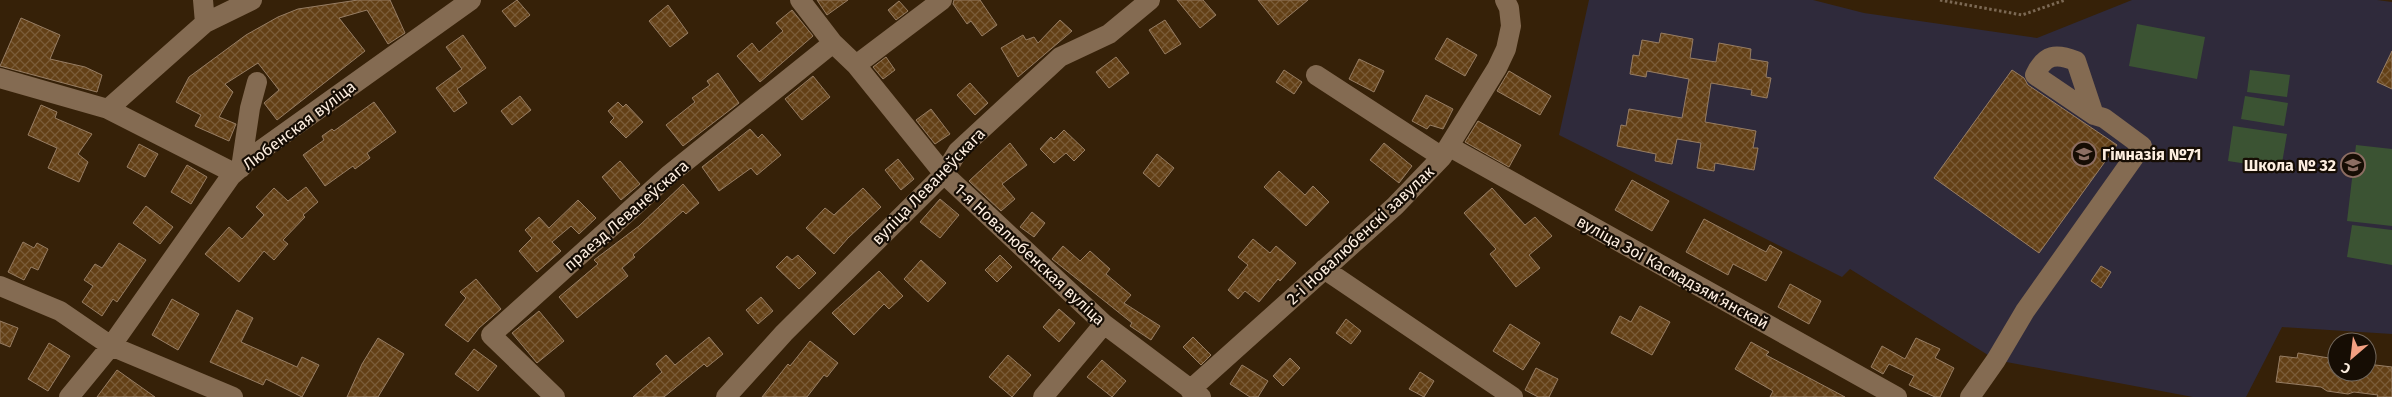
<svg xmlns="http://www.w3.org/2000/svg" width="2392" height="397" font-family="'Fira Sans',sans-serif">
<style>
.education{fill:#2f2a3b}
.garden{fill:#3b5333}
.building{fill:url(#building-cross-hatch);stroke:#977d63}
.lines{fill:none;stroke-linecap:round;stroke-linejoin:round}
.path{stroke:#7c6954;stroke-width:3;stroke-dasharray:2.5 2.5;stroke-linecap:butt}
.minor{stroke:#846b52;stroke-width:20}
.labels{text-anchor:middle;stroke-width:4.5;stroke-linejoin:round;paint-order:stroke}
.street-label{font-size:16px;fill:#fdeee0;stroke:#160d04}
.poi-label{font-size:16px;font-weight:bold;fill:#fdeee0;stroke:#160d04;text-anchor:start}
</style>
<defs>
<pattern id="building-cross-hatch" width="8" height="8" patternUnits="userSpaceOnUse" patternTransform="scale(1.25)"><rect width="8" height="8" fill="#634016"/><path d="M0 0l8 8M0 8l8-8" fill="none" stroke="#7a5c38"/></pattern>
</defs>
<rect width="100%" height="100%" fill="#362108"/>
<path class="education" d="M1589,0H1813L1864,13L2037,38L2132,0H2377L2392,2V334L2282,327L2246,397H2193L1996,360L1850,269L1842,277L1559,135Z"/>
<path class="garden" d="M2137,24L2205,37L2197,79L2129,66Z
M2250,70L2290,75L2287,97L2247,92Z
M2245,96L2288,103L2284,126L2241,119Z
M2233,126L2287,134L2281,169L2228,161Z
M2356,145L2392,149V226L2347,221Z
M2352,225L2392,230V265L2347,257Z"/>
<path class="building" d="M358,0H390L405,33L388,44L367,10L339,18L365,51L277,120L264,103L279,90L258,63L225,84L233,92L219,117L236,124L229,141L195,126L201,115L176,102L189,77L246,35L278,17L298,9Z
M517,0L530,15L515,27L502,11Z
M817,0H848L827,15Z
M954,0H980L997,25L982,36L971,21L967,24L953,4Z
M1177,0H1203L1216,15L1200,28Z
M1258,0H1308L1278,25Z
M899,1L908,11L896,20L888,10Z
M668,5L688,33L670,47L649,21Z
M792,10L813,36L760,82L737,56L752,43L759,52L783,31L776,23Z
M21,18L60,35L50,59L85,67L102,75L97,92L0,66Z
M1060,20L1072,31L1018,77L1001,48L1023,35L1026,40L1034,37L1038,43Z
M1165,20L1181,44L1165,54L1149,30Z
M1661,33L1693,39L1690,58L1716,62L1719,43L1751,49L1750,59L1768,62L1766,77L1771,78L1767,98L1751,95L1752,90L1711,83L1705,122L1756,131L1753,148H1758L1754,170L1715,163L1714,171L1697,168L1701,143L1677,139L1672,164L1655,161L1656,154L1617,146L1621,125L1626,126L1629,109L1682,118L1689,79L1647,71L1646,77L1630,74L1633,55L1639,56L1642,40L1659,43Z
M463,35L486,68L457,89L467,103L454,112L436,88L462,69L446,47Z
M1447,38L1477,55L1465,76L1435,59Z
M2392,51V89L2377,82Z
M886,57L895,70L883,79L873,67Z
M1116,57L1129,73L1109,88L1096,72Z
M1359,59L1384,71L1374,92L1349,79Z
M1284,70L1302,82L1294,94L1276,82Z
M2012,70L2024,78L2028,85L2117,145L2039,253L1934,178Z
M1509,71L1551,96L1540,115L1497,91Z
M718,73L739,103L683,146L666,125L695,102L692,98L710,85L707,81Z
M813,76L830,97L802,120L785,99Z
M970,83L988,103L975,115L957,95Z
M1426,95L1453,109L1443,129L1430,125L1427,129L1412,121Z
M520,96L531,110L512,125L501,111Z
M374,102L396,132L367,153L370,158L355,169L353,166L325,186L303,155L324,140L322,136L332,129L334,131Z
M618,102L623,107L626,104L643,122L626,138L610,122L614,118L608,111Z
M41,105L57,112L55,118L92,134L78,154L88,162L79,182L48,168L57,148L28,135Z
M931,109L950,134L935,144L916,120Z
M1478,121L1521,145L1509,167L1465,142Z
M750,129L758,138L762,134L781,155L757,175L751,168L719,191L702,167Z
M1064,130L1085,150L1074,161L1066,153L1054,163L1040,149L1051,137L1054,140Z
M1010,143L1027,165L1002,184L1015,199L1001,211L969,181Z
M1384,143L1412,166L1399,183L1370,160Z
M139,144L158,154L145,177L127,167Z
M1157,154L1174,168L1159,187L1143,173Z
M898,159L914,179L901,190L885,170Z
M620,161L640,184L621,200L602,177Z
M187,165L207,177L191,204L171,192Z
M1279,171L1305,195L1313,186L1329,202L1306,226L1264,187Z
M1632,180L1669,201L1652,231L1615,210Z
M683,184L699,203L686,214L683,211L633,255L635,257L622,268L628,276L577,318L559,297L598,264L594,260L639,226Z
M306,187L318,202L303,215L305,217L283,240L288,244L274,260L264,251L239,282L205,254L229,227L242,239L264,215L256,207L274,188L288,201Z
M863,188L881,207L848,238L834,254L806,228L825,208L834,215Z
M1492,188L1525,225L1535,217L1552,236L1529,255L1540,268L1516,287L1490,254L1496,249L1464,213Z
M940,199L959,215L940,238L920,222Z
M578,200L596,218L579,234L571,226L552,242L561,251L537,272L519,251L532,238L525,230L539,217L549,228Z
M146,206L173,227L160,244L133,223Z
M1032,212L1045,223L1034,237L1020,227Z
M1704,219L1766,252L1770,245L1782,252L1766,281L1733,264L1728,275L1686,252Z
M1253,239L1270,253L1276,246L1296,263L1280,281L1278,279L1259,302L1245,291L1238,299L1228,290L1248,265L1238,257Z
M23,242L34,248L37,243L48,249L38,270L31,267L24,280L8,272Z
M119,243L146,260L117,302L113,299L102,316L82,302L93,286L84,280L95,264L102,268Z
M1063,246L1080,261L1090,251L1110,269L1106,274L1131,295L1124,303L1160,326L1151,340L1130,326L1132,323L1052,259Z
M798,255L816,273L799,289L776,267L787,256L792,260Z
M1000,255L1012,267L997,282L985,270Z
M921,260L946,283L928,302L904,279Z
M2101,266L2111,272L2101,288L2091,281Z
M879,271L903,296L889,309L884,304L854,335L832,313Z
M476,279L501,309L479,328L468,342L445,325L466,298L460,292Z
M1790,284L1821,301L1809,324L1778,307Z
M761,297L773,311L758,324L746,310Z
M172,299L199,314L178,350L152,335Z
M1640,306L1670,322L1652,355L1611,333L1620,316L1631,322Z
M1059,309L1075,323L1059,342L1043,327Z
M237,310L253,318L241,342L297,367L302,357L319,365L302,397L266,379L263,385L210,362Z
M539,311L564,341L537,363L512,333Z
M1346,319L1361,331L1351,344L1336,333Z
M0,321L18,328L10,347L0,343Z
M1510,324L1540,343L1523,370L1493,351Z
M709,337L723,354L707,367L704,364L664,397H633L662,372L656,364L666,355L675,365Z
M1193,337L1211,355L1201,365L1183,347Z
M378,338L404,354L378,397H347L362,364Z
M1916,338L1940,349L1935,358L1954,368L1940,397H1935L1909,385L1914,376L1889,364L1883,374L1871,367L1882,346L1905,359Z
M810,341L838,363L827,377L824,375L807,397H762L788,364L790,366Z
M1751,342L1769,352L1766,355L1845,397H1770L1773,391L1735,369Z
M49,343L70,356L48,391L28,379Z
M474,349L497,366L478,391L455,374Z
M2298,353L2329,358L2328,363L2337,364V372H2367V364L2392,367V397H2377L2378,395L2354,392L2348,394L2327,391L2321,387L2276,382L2280,356L2297,358Z
M1008,355L1031,375L1012,397L989,377Z
M1290,358L1300,368L1283,386L1273,376Z
M1102,360L1126,381L1112,397L1087,377Z
M1242,365L1268,381L1258,397H1250L1230,384Z
M1536,368L1558,379L1549,397H1538L1525,390Z
M117,370L155,397H97Z
M1420,372L1434,381L1424,397L1409,389Z"/>
<g class="lines">
<path class="path" d="M1940,0L2022,15L2065,0"/>
<path class="minor" d="M203,0L205,23
M800,0L833,43L856,65L944,174L1104,324L1201,397
M856,65L942,0
M1316,75L1442,157
M0,78L108,109L234,173
M108,109L205,23L252,0
M1450,147L1897,397
M241,168L250,108L257,82
M1324,269L1513,397
M0,286L60,311L111,346L233,397
M1190,390L1395,206L1442,157L1497,68L1506,49L1511,26L1509,8L1505,0
M69,397L111,346L231,176L257,153L471,0
M555,397L491,335L670,174L833,43
M726,397L784,333L944,174L958,151L1060,57L1109,34L1150,0
M1043,397L1104,324
M1970,397L1996,360L2025,311L2142,146L2104,118L2094,115L2035,75C2045,54 2056,53 2076,61L2094,115"/>
</g>
<defs>
<symbol id="school-ring" viewBox="-11 -11 22 22"><circle r="9.5" fill="#160d04" stroke="#8d6e63" stroke-width="1.5"/><path d="M0-5L7-2L0 1L-7-2ZM-4 1L0 2.5L4 1V4Q0 6-4 4Z" fill="#8d6e63"/></symbol>
</defs>
<g fill-rule="evenodd">
<use href="#school-ring" x="2070" y="140" width="28" height="28"/>
<use href="#school-ring" x="2339" y="151" width="28" height="28"/>
</g>
<g class="labels">
<g class="street-label">
<text transform="translate(299 125) rotate(-37)" y="6">Любенская вуліца</text>
<text transform="translate(928 186) rotate(-46)" y="6">вуліца Леванеўскага</text>
<text transform="translate(626 215) rotate(-41)" y="6">праезд Леванеўскага</text>
<text transform="translate(1360 235) rotate(-43)" y="6">2-і Новалюбенскі завулак</text>
<text transform="translate(1030 254) rotate(43)" y="6">1-я Новалюбенская вуліца</text>
<text transform="translate(1673 272) rotate(29)" y="6">вуліца Зоі Касмадзямʼянскай</text>
</g>
<g class="poi-label">
<text x="2102" y="160">Гімназія №71</text>
<text x="2336" y="171" text-anchor="end">Школа № 32</text>
</g>
</g>
<g transform="translate(2352 357) rotate(208)"><circle r="24" fill="#160d04" stroke="#72675c"/>
<path d="M0-4L9 19L0 12L-9 19Z" fill="#f3a082"/>
<text y="-8" font-size="14" font-weight="bold" text-anchor="middle" fill="#fdeee0">С</text>
</g>
</svg>
